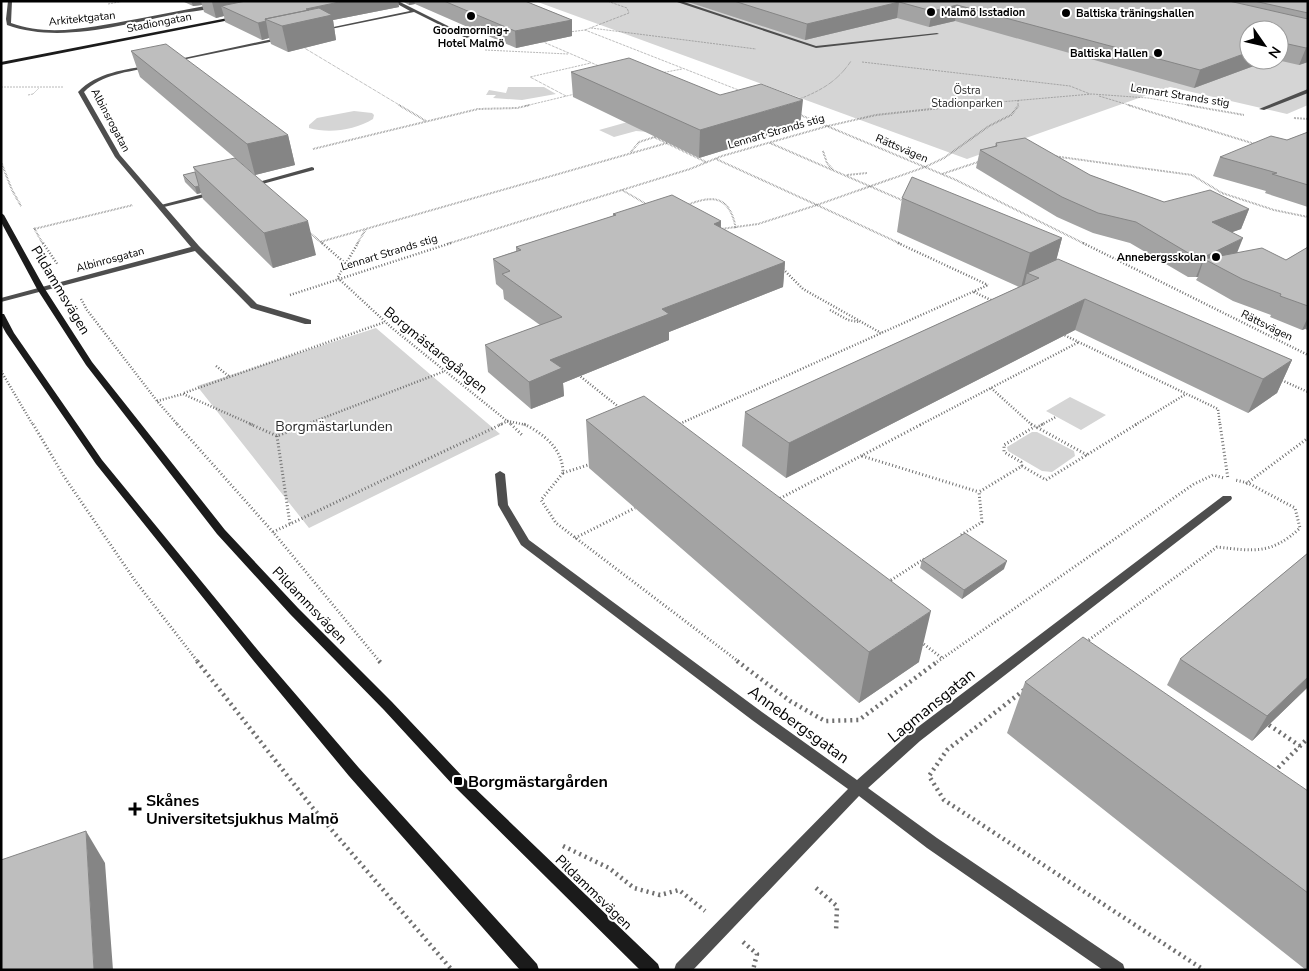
<svg xmlns="http://www.w3.org/2000/svg" width="1309" height="971" font-family="'Nunito Sans',sans-serif">
<style>
.green{fill:#d5d5d5;fill-rule:evenodd}
.lines{fill:none;stroke-linecap:round;stroke-linejoin:round}
.path-far4{stroke:#707070;stroke-width:1;stroke-dasharray:0.5 1;stroke-linecap:butt}
.path-far3{stroke:#707070;stroke-width:2;stroke-dasharray:0.5 1;stroke-linecap:butt}
.path-far2{stroke:#707070;stroke-width:2.5;stroke-dasharray:1 2;stroke-linecap:butt}
.path-far1{stroke:#707070;stroke-width:3;stroke-dasharray:1 2.5;stroke-linecap:butt}
.path{stroke:#707070;stroke-width:4.5;stroke-dasharray:2 4;stroke-linecap:butt}
.service{fill:#4e4e4e;fill-rule:evenodd}
.minor{fill:#4e4e4e;fill-rule:evenodd}
.secondary{fill:#1b1b1b;fill-rule:evenodd}
.wall{fill:#a3a3a3}
.shaded-wall{fill:#858585}
.building{fill:#bebebe;stroke:#858585}
.poi-dot{fill:#000;stroke:#fff;stroke-width:2}
.labels{text-anchor:middle;stroke-width:4;stroke-linejoin:round;paint-order:stroke}
.far-poi-label{font-size:11px;font-weight:bold;fill:#000;stroke:#fff;text-anchor:start}
.far-street-label{font-size:11px;fill:#000;stroke:#fff}
.far-park-label{font-size:11px;fill:#2c2c2c;stroke:#fff}
.street-label{font-size:14px;fill:#000;stroke:#fff}
.park-label{font-size:14px;fill:#2c2c2c;stroke:#fff}
.near-street-label{font-size:16px;fill:#000;stroke:#fff}
.near-poi-label{font-size:16px;font-weight:bold;fill:#000;stroke:#fff;text-anchor:start}
</style>
<rect width="100%" height="100%" fill="#fff"/>
<path class="green" d="M535,1H1308V105L1287,114L1170,87L967,159ZM1249,30H1279V60H1249Z
M508,87H544L556,94L522,100L493,98L496,95H486L489,90L506,93Z
M354,111L372,113L374,115L373,119C355,130 329,134 309,128V125L317,118Z
M642,118L649,132L636,131L614,137L599,130Z
M376,328L500,434L309,528L197,386Z
M1070,397L1106,415L1081,430L1046,411Z
M1032,432H1037L1074,451L1075,456L1052,472L1042,471L1008,451L1007,447Z"/>
<g class="lines">
<path class="path-far4" d="M108,4L124,1
M591,28L756,49
M585,30L629,13L627,8L607,1
M569,32L585,30L741,91
M541,41L599,66
M301,46L401,106
M485,50L568,54
M862,62L1070,86L1090,94
M661,73L682,69
M1,87H63
M28,95L33,94L39,88
M566,96L530,77L591,63
M1099,96L1132,106
M797,100C820,91 837,82 851,61
M1018,100V106
M525,106L575,94
M954,106L1092,94L1148,98L1194,106"/>
<path class="path-far3" d="M399,105L426,121
M1128,105L1255,144
M1187,105L1244,115
M798,114L956,180L1085,244
M1294,118L1308,119
M654,137L706,162
M770,143L904,201
M313,149L478,109L517,108L530,105
M823,151L827,163L833,170
M631,152L639,142L658,136
M1053,156L1192,175L1222,193L1274,210L1308,217
M716,159L817,205L758,224L721,229
M1,162L12,190L21,206
M942,174L981,161
M847,175L867,173
M622,190L648,205
M687,205C715,194 730,197 736,229
M34,228L43,244
M34,229L133,205
M309,232L323,244
M320,242L667,143
M357,244L366,229
M447,244L690,169L722,156L828,126L876,115L968,105
M901,244L817,205L925,167L944,158L989,126L1011,115L1019,105"/>
<path class="path-far2" d="M43,243L58,265
M322,243L346,264
M898,243L988,285
M1083,243L1308,355
M781,267L803,289L881,333
M338,277L358,243
M338,278L392,328L512,425
M974,292L993,301
M290,295L451,243
M81,299L87,310L157,401L178,425
M830,310L848,320L859,322
M1062,334L1218,409L1220,425
M216,366L230,377
M1,371L33,425
M576,373L620,408
M1279,379L1308,392
M991,388L1032,425
M184,393L385,322
M157,401L183,394L253,425
M305,425L445,371
M499,425L508,421L526,425
M677,425L988,285
M920,425L1079,342
M1041,425L1056,417
M1135,425L1186,394"/>
<path class="path-far1" d="M33,424L65,478L136,582L198,662
M177,424L273,532L380,662
M250,424L277,436L308,424
M511,424L523,436
M524,424C544,434 563,449 563,473L541,500L556,523L739,662
M1031,424L1087,455
M1220,424L1228,479
M677,425L679,424
M1036,428L1043,424
M277,436L290,524
M862,456L979,492
M1022,466L1021,462L1004,452V445L1034,427
M563,473L591,464
M1246,484L1308,438
M777,500L922,424
M273,532L502,424
M961,535L982,522L979,492L1022,466L1046,480L1137,424
M575,538L635,508
M888,582L924,559
M921,642L942,658
M1086,642L1217,547C1254,551 1271,555 1300,528L1295,508L1248,483L1235,480
M937,662L1194,484L1213,475L1224,478"/>
<path class="path" d="M197,661L312,807L452,970
M379,661L382,664
M737,661L790,701L825,721L859,720L938,661
M1024,690L947,750L929,776L944,800L1204,970
M1269,725L1300,746
M1274,772L1308,738
M563,846L609,868L634,888L660,895L679,890L705,911
M816,888L837,906L836,932
M743,942L757,954L753,970"/>
<path class="service" d="M674,1H681L816,46L937,33L939,34L816,48Z
M1308,89V93L1264,110L1259,109Z
M312,167L314,168V170L251,187L248,185Z
M215,191L217,192V194L160,208L157,206Z"/>
<path class="minor" d="M8,1H12L11,23C51,38 96,26 137,19C168,13 200,7 231,1H241C222,9 198,10 177,14C124,24 60,44 7,25L6,19Z
M392,1H398L470,37L466,38L414,12L321,31L319,30L410,11Z
M282,37L284,39L172,62L170,61Z
M150,65L152,67C128,72 102,74 84,92L120,155L199,246L257,304L311,320V324H305L251,308L195,251L1,302V298L191,247L115,157L78,92C97,72 125,70 150,65Z
M500,471L505,474L508,505L529,540L762,712L857,780L910,733L1223,496H1231L1232,498L1231,500L920,741L868,788L937,838L1123,964L1125,970H1103L927,848L859,796L693,970H674L676,964L848,789L752,720L521,545L498,505L495,474Z"/>
<path class="secondary" d="M238,16L240,18L1,65V62Z
M1,213L4,215L45,289L92,362L225,530L298,608L392,702L463,777L658,964L660,970H640L453,785L384,710L290,614L217,534L86,365L37,289L1,222Z
M1,314H4L14,333L102,460L261,654L359,768L537,964L539,970H520L349,776L253,660L96,464L6,333L1,324Z"/>
</g>
<path class="wall" d="M182,1H398L399,7L333,20L336,40L288,52L271,44L269,38L262,40L225,22L224,16L216,18L204,12L202,5L193,6Z
M402,1H525L572,20V36L516,48L415,4L409,5Z
M685,1H1308V62L1299,65L1277,60H1279V30L1249,60H1270L1194,88L955,21L929,27L897,18L805,40Z
M131,51L288,135L295,165L255,175L140,77Z
M571,72L800,127L699,158L573,97Z
M1308,132V207L1265,193L1266,191L1213,176L1220,157L1287,140Z
M996,143L1090,175L1164,202L1249,209L1241,229L1232,232L1237,252L1286,260L1308,247V330L1305,329L1302,330L1270,317L1271,315L1233,301L1196,280L1198,277H1188L1130,243L1093,233L1057,217L976,168L980,150L995,146Z
M193,167L316,255L273,268L203,199L201,193L197,194L185,182L183,175L195,172Z
M902,198L1062,238L1056,260L1292,360L1277,393L1248,413L1075,330L786,478L742,446L745,412L1019,287L897,232Z
M613,214L721,221V228L785,262L783,287L669,332V340L563,383L564,396L531,409L488,372L485,345L540,325L504,299L503,290L496,284L493,259L516,251V247L613,216Z
M586,420L919,662L859,703L589,468Z
M1308,553V687L1252,741L1167,685L1180,659Z
M922,560L1004,569L962,599L920,568Z
M1025,682L1308,791V970H1306L1007,733Z"/>
<path class="shaded-wall" d="M191,1H201L202,5L193,6Z
M211,1H301L221,6L224,16L216,18L212,2Z
M344,1H398L399,7L333,20L336,40L288,52L282,26L306,9Z
M409,1H414L415,4L409,5Z
M899,2L897,18L805,40L807,24Z
M957,5L955,21L929,27L932,11Z
M572,20V36L516,48L515,31Z
M266,21L269,38L262,40L258,23Z
M1308,47V62L1299,65L1306,48Z
M1249,52V60H1270L1194,88L1200,70Z
M803,100L800,127L699,158L700,130Z
M288,135L295,165L255,175L247,144Z
M199,186L201,193L197,194L195,187Z
M1249,209L1241,229L1205,242L1212,222Z
M308,221L316,255L273,268L264,233Z
M721,221L720,245L714,224Z
M1062,238L1053,273H1027L1024,287L1021,288L1030,253Z
M1243,238L1235,258L1204,259L1198,277H1196L1204,257Z
M785,262L783,287L669,332V340L563,383L564,396L531,409L529,382L550,360L662,309Z
M1085,299L1075,330L786,478L789,443Z
M1308,317V323L1305,329L1302,330Z
M1292,360L1277,393L1248,413L1263,379Z
M1007,561L1004,569L962,599L964,590Z
M931,611L919,662L859,703L869,652Z
M1308,677V687L1252,741L1267,716Z
M86,831L105,863L113,970H94Z"/>
<path class="building" d="M246,1H344L306,9L309,10L265,19L266,21L258,23L221,6Z
M444,1H525L572,20L515,31Z
M734,1H1229L1308,19V47L1306,48L1279,42V30H1249V52L1200,70L957,5L932,11L899,2L807,24Z
M1254,1H1308V13Z
M319,8L332,15L282,26L265,19Z
M166,44L288,135L247,144L131,51Z
M629,58L720,95L761,84L803,100L700,130L571,72Z
M1308,132V185L1272,174L1277,173L1220,157L1271,136L1287,140Z
M1025,138L1090,175L1164,202L1210,190L1249,209L1212,222L1243,238L1204,257H1195L1136,222L1098,213L1062,197L980,150L997,146L996,143Z
M235,158L308,221L264,233L193,167Z
M195,172L199,186L195,187L183,175Z
M912,177L1062,238L1030,253L902,198Z
M672,195L721,221L714,224L785,262L662,309L669,314L550,360L562,368L529,382L485,345L562,317L502,274L510,271L493,259L521,250L516,247L616,215L613,214Z
M1308,247V306L1280,296L1281,294L1242,279L1204,259L1262,248L1286,260Z
M1058,259L1292,360L1263,379L1085,299L789,443L745,412L1039,278L1027,273Z
M644,396L931,611L869,652L586,420Z
M965,533L1007,561L964,590L922,560Z
M1308,553V677L1267,716L1180,659Z
M1083,637L1308,791V893L1025,682Z
M86,831L94,970H1V860Z"/>
<g class="poi-dot">
<circle cx="931" cy="12" r="5"/>
<circle cx="1066" cy="13" r="5"/>
<circle cx="471" cy="16" r="5"/>
<circle cx="1158" cy="53" r="5"/>
<circle cx="1216" cy="257" r="5"/>
<rect x="453" y="776" width="10" height="10" rx="2.5"/>
<path d="M132.5 801.5h5v5h5v5h-5v5h-5v-5h-5v-5h5z"/>
</g>
<g class="labels">
<g class="far-poi-label">
<text x="941" y="16">Malmö Isstadion</text>
<text x="1076" y="17">Baltiska träningshallen</text>
<text x="471" y="34" text-anchor="middle">Goodmorning+<tspan x="471" dy="13">Hotel Malmö</tspan></text>
<text x="1148" y="57" text-anchor="end">Baltiska Hallen</text>
<text x="1206" y="261" text-anchor="end">Annebergsskolan</text>
</g>
<g class="far-street-label">
<text transform="translate(82 18) rotate(-6)" y="4">Arkitektgatan</text>
<text transform="translate(159 22) rotate(-11)" y="4">Stadiongatan</text>
<text transform="translate(1180 95) rotate(9)" y="4">Lennart Strands stig</text>
<text transform="translate(111 120) rotate(62)" y="4">Albinsrogatan</text>
<text transform="translate(776 131) rotate(-16)" y="4">Lennart Strands stig</text>
<text transform="translate(902 148) rotate(23)" y="4">Rättsvägen</text>
<text transform="translate(389 252) rotate(-17)" y="4">Lennart Strands stig</text>
<text transform="translate(110 259) rotate(-15)" y="4">Albinrosgatan</text>
<text transform="translate(1267 325) rotate(26)" y="4">Rättsvägen</text>
</g>
<g class="far-park-label">
<text x="967" y="94">Östra<tspan x="967" dy="13">Stadionparken</tspan></text>
</g>
<g class="street-label">
<text transform="translate(61 290) rotate(59)" y="5">Pildammsvägen</text>
<text transform="translate(436 350) rotate(39)" y="5">Borgmästaregången</text>
<text transform="translate(310 605) rotate(46)" y="5">Pildammsvägen</text>
<text transform="translate(594 892) rotate(44)" y="5">Pildammsvägen</text>
</g>
<g class="park-label">
<text x="334" y="431">Borgmästarlunden</text>
</g>
<g class="near-street-label">
<text transform="translate(931 705) rotate(-39)" y="6">Lagmansgatan</text>
<text transform="translate(799 724) rotate(36)" y="6">Annebergsgatan</text>
</g>
<g class="near-poi-label">
<text x="468" y="787">Borgmästargården</text>
<text x="146" y="806">Skånes<tspan x="146" dy="18">Universitetsjukhus Malmö</tspan></text>
</g>
</g>
<rect width="1309" height="971" fill="none" stroke="#000000" stroke-width="5"/>
<g transform="translate(1264 45) rotate(124)"><circle r="24" fill="#ffffff" stroke="#999999"/>
<path d="M0-4L9 19L0 12L-9 19Z" fill="#000000"/>
<text y="-8" font-size="14" font-weight="bold" text-anchor="middle" fill="#000000">N</text>
</g>
</svg>
